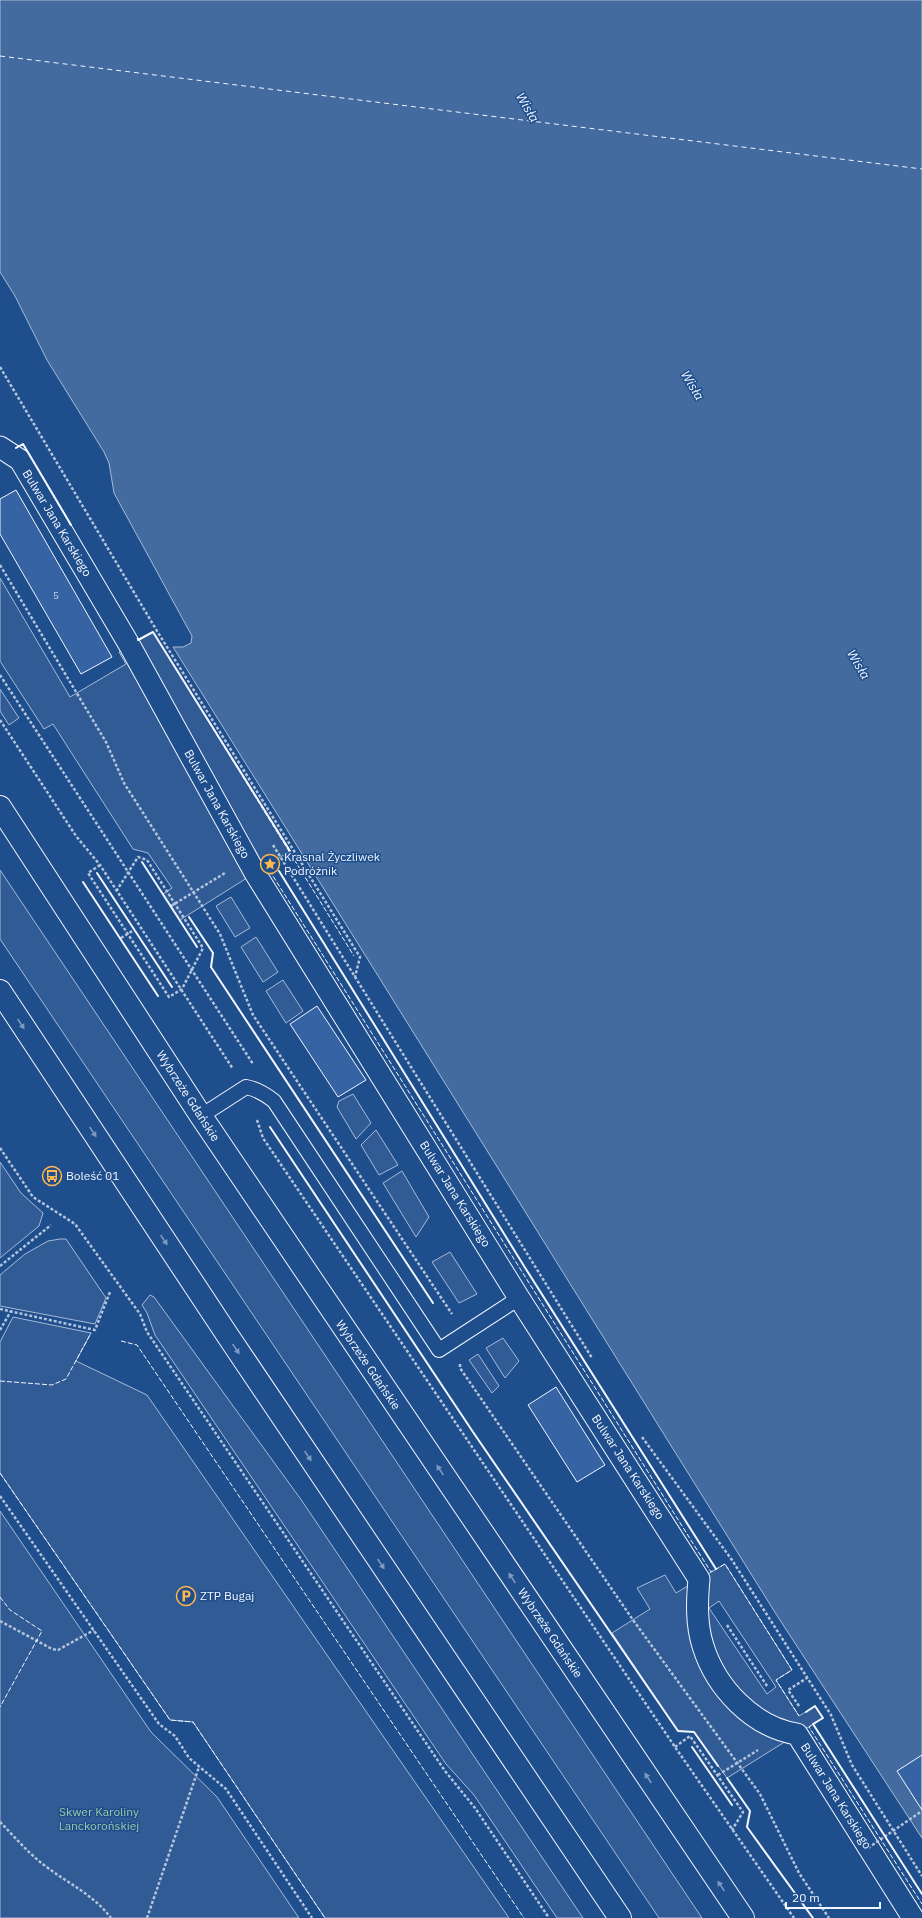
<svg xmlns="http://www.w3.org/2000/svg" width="922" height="1918" font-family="'IBM Plex Sans',sans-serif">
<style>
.built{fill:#305b95;stroke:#a8bbd7;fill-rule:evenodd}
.water{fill:#446ba0;stroke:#a8bbd7}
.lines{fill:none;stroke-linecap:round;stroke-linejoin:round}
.ferry{stroke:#f2f6ff;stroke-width:1;stroke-dasharray:5 4;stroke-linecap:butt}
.building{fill:#3563a3;stroke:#f2f6ff}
.service-casing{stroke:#f2f6ff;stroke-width:16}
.pedestrian-casing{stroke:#f2f6ff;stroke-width:23}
.primary-casing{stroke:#f2f6ff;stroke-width:24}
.path{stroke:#b3c4dc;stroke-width:2.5;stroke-dasharray:3 2;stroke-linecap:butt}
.service{stroke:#1f4e8c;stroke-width:14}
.pedestrian{stroke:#1f4e8c;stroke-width:21}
.primary{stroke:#1f4e8c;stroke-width:22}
.path-bridge{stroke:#b3c4dc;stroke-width:2.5;stroke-dasharray:3 2;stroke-linecap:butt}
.fence{stroke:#f2f6ff;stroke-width:1;stroke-dasharray:5 2;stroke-linecap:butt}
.wall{stroke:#f2f6ff;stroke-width:2}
.oneway{fill:#7e9ac0}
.labels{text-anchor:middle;stroke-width:3;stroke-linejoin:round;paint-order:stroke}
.number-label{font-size:10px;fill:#c3d1e8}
.street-label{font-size:12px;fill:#f2f6ff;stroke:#1f4e8c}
.poi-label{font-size:12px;fill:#f2f6ff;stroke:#1f4e8c;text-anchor:start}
.park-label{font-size:12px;fill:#97c8a6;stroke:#1f4e8c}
.water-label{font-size:13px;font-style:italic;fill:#f2f6ff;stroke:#1f4e8c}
</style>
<rect width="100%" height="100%" fill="#1f4e8c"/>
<path class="built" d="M0,578L70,697L126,664L119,652L153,632L290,851L180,920L163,894L172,888L148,853L133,849L53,724L44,729L0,661Z
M0,689L19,718L9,725L0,711Z
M0,870L702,1918H659L0,939Z
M231,897L250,928L235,937L216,906Z
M256,937L278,972L263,982L241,947Z
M283,980L303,1011L286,1023L266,991Z
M353,1094L371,1123L356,1139L337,1107L339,1101Z
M376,1130L398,1165L379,1175L361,1145Z
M0,1162L21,1193L43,1213L39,1226L0,1258Z
M402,1171L429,1217L416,1237L383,1183Z
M60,1239H66L106,1298L95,1324L0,1306V1275L25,1254L48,1241Z
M450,1252L477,1294L459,1303L432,1262Z
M150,1295L154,1297L302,1501L583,1918H557L474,1795L446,1764L155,1335L147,1313L142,1305Z
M13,1317L91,1333L76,1361L147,1395L509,1918H325L193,1722L170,1720L0,1473V1342Z
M503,1338L519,1361L505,1378L486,1348Z
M478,1354L499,1386L492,1393L469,1360Z
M0,1511L151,1732L217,1797L299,1918H0Z
M725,1564L792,1670L776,1680L799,1716L815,1706L823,1718L727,1778L694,1732L678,1731L612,1633L650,1609L637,1588L665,1575L676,1593ZM719,1601L776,1687L767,1694L709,1608Z"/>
<path class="water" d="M0,0H922V1838L776,1614L173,647H183L191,643L192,636L114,493L109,463L104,452L47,360L15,296L0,272Z"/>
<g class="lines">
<path class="ferry" d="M0,56L922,169"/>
</g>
<path class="building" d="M16,490L112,657L81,674L0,534V499Z
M317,1006L366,1080L338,1097L290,1024Z
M556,1387L605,1465L577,1482L528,1405Z
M922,1755V1810L897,1771Z"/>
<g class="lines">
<defs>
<path id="service" d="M201,1116L246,1087C257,1089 265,1094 274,1101L439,1350L519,1298"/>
<path id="pedestrian" d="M0,447L20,460L130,646L255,873L519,1298L699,1579C697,1601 696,1624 703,1646C716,1688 753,1727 797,1734L913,1918"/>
<path id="primary" d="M0,807L201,1116L743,1918
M0,991L228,1336L620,1918"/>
</defs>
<use href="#service" class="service-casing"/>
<use href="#pedestrian" class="pedestrian-casing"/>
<use href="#primary" class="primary-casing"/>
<path class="path" d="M0,367L157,631L360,957L355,977
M0,565L106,742L124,783L220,934L253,1015L452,1314
M0,675L253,1064
M0,720L76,836L100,865L233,1069
M273,845L592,1358
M100,865L88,873L169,997L182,989L203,948L147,860L138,857L117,890
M171,906L225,873
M121,938L134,930
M257,1120L263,1138L675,1747L794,1918
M0,1148L33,1197L75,1224L140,1314L147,1332L445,1771L475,1808L549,1918
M0,1266L51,1225
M0,1309L95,1330L110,1292
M0,1330L11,1311
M460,1364V1368L633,1620L760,1794L799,1873L829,1918
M642,1437L732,1560L831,1715L852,1765L922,1876
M0,1496L159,1724L175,1736L189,1758L226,1789L312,1918
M0,1621L52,1649L58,1650L94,1630
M727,1625L767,1686
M799,1706L788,1690L807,1678
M675,1747L690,1736L743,1812L732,1830
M718,1775L758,1750
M0,1822C14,1836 28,1853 44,1865C67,1883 93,1894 111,1918
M147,1918L199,1767"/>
<use href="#service" class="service"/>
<use href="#pedestrian" class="pedestrian"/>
<use href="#primary" class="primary"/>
<path class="path-bridge" d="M868,1848L922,1811"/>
<path class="fence" d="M15,448L23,444L71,526
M137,638L138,640L153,632L354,956
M273,862L266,865L711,1572L725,1564L792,1670L776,1680L799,1716
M121,1341L137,1345L524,1918
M0,1381L52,1385L66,1379L91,1333
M0,1473L170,1720L193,1722L325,1918
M0,1597L10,1610L42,1631L0,1707
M815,1706L823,1718L809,1727L922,1904"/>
<path class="wall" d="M16,448L23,444L71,525
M138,639V640L153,632L290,851
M142,862L197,947
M279,871L524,1266L716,1569
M97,873L172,987
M83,882L158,996
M189,917L213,953L211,967L433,1303
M270,1127L473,1432L678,1731L694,1732L718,1766
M806,1712L815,1706L823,1718L813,1724L922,1894
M692,1747L732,1805
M727,1778L750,1811L747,1827L813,1918"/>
</g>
<defs><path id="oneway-solid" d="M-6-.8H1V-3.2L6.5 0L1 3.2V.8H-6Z"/></defs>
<g class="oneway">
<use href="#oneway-solid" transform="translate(21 1024) rotate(57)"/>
<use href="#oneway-solid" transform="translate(93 1132) rotate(57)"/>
<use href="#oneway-solid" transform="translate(164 1240) rotate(56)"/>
<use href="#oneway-solid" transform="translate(236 1349) rotate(56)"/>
<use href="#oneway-solid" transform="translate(308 1456) rotate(56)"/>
<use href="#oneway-solid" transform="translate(440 1470) rotate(-124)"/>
<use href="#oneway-solid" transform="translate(381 1564) rotate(56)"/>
<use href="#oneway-solid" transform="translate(512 1578) rotate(-124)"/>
<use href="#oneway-solid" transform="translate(648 1778) rotate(-124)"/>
<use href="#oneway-solid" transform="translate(721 1886) rotate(-124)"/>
</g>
<defs>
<symbol id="sight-ring" viewBox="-11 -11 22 22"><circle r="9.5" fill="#1f4e8c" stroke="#ffb74d" stroke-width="1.5"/><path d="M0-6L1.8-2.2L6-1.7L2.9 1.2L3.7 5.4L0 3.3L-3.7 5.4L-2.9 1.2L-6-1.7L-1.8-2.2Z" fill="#ffb74d"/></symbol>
<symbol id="bus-ring" viewBox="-11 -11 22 22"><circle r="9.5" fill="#1f4e8c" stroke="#ffb74d" stroke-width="1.5"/><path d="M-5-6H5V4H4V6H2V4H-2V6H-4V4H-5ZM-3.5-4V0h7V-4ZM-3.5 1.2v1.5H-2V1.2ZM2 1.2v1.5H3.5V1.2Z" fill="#ffb74d"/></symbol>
<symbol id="parking-ring" viewBox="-11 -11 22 22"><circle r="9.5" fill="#1f4e8c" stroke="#ffb74d" stroke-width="1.5"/><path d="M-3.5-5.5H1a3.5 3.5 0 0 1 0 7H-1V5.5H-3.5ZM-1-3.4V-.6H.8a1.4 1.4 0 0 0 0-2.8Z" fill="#ffb74d"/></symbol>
</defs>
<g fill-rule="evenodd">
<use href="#sight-ring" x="259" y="853" width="22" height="22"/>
<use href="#bus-ring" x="41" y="1165" width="22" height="22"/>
<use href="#parking-ring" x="175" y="1585" width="22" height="22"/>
</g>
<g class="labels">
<g class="number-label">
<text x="56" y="599">5</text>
</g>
<g class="street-label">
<text transform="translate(57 523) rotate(59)" y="4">Bulwar Jana Karskiego</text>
<text transform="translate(217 804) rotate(61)" y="4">Bulwar Jana Karskiego</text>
<text transform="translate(188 1096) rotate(57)" y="4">Wybrzeże Gdańskie</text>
<text transform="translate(455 1194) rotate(58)" y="4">Bulwar Jana Karskiego</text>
<text transform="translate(368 1365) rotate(56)" y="4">Wybrzeże Gdańskie</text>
<text transform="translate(628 1467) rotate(57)" y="4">Bulwar Jana Karskiego</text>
<text transform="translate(550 1633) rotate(56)" y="4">Wybrzeże Gdańskie</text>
<text transform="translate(836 1796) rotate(58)" y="4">Bulwar Jana Karskiego</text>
</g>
<g class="poi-label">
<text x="284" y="861">Krasnal Życzliwek<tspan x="284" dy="14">Podróżnik</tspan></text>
<text x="66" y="1180">Boleść 01</text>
<text x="200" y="1600">ZTP Bugaj</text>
</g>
<g class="park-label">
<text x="99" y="1816">Skwer Karoliny<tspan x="99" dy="14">Lanckorońskiej</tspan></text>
</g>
<g class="water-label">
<text transform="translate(528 107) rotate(59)" y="5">Wisła</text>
<text transform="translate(693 385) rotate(59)" y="5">Wisła</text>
<text transform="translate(859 664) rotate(59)" y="5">Wisła</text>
</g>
</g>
<path d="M786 1902v6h94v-6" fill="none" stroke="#f2f6ff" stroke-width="2"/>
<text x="792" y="1902" font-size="12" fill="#f2f6ff" stroke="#1f4e8c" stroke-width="3" paint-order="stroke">20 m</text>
</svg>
